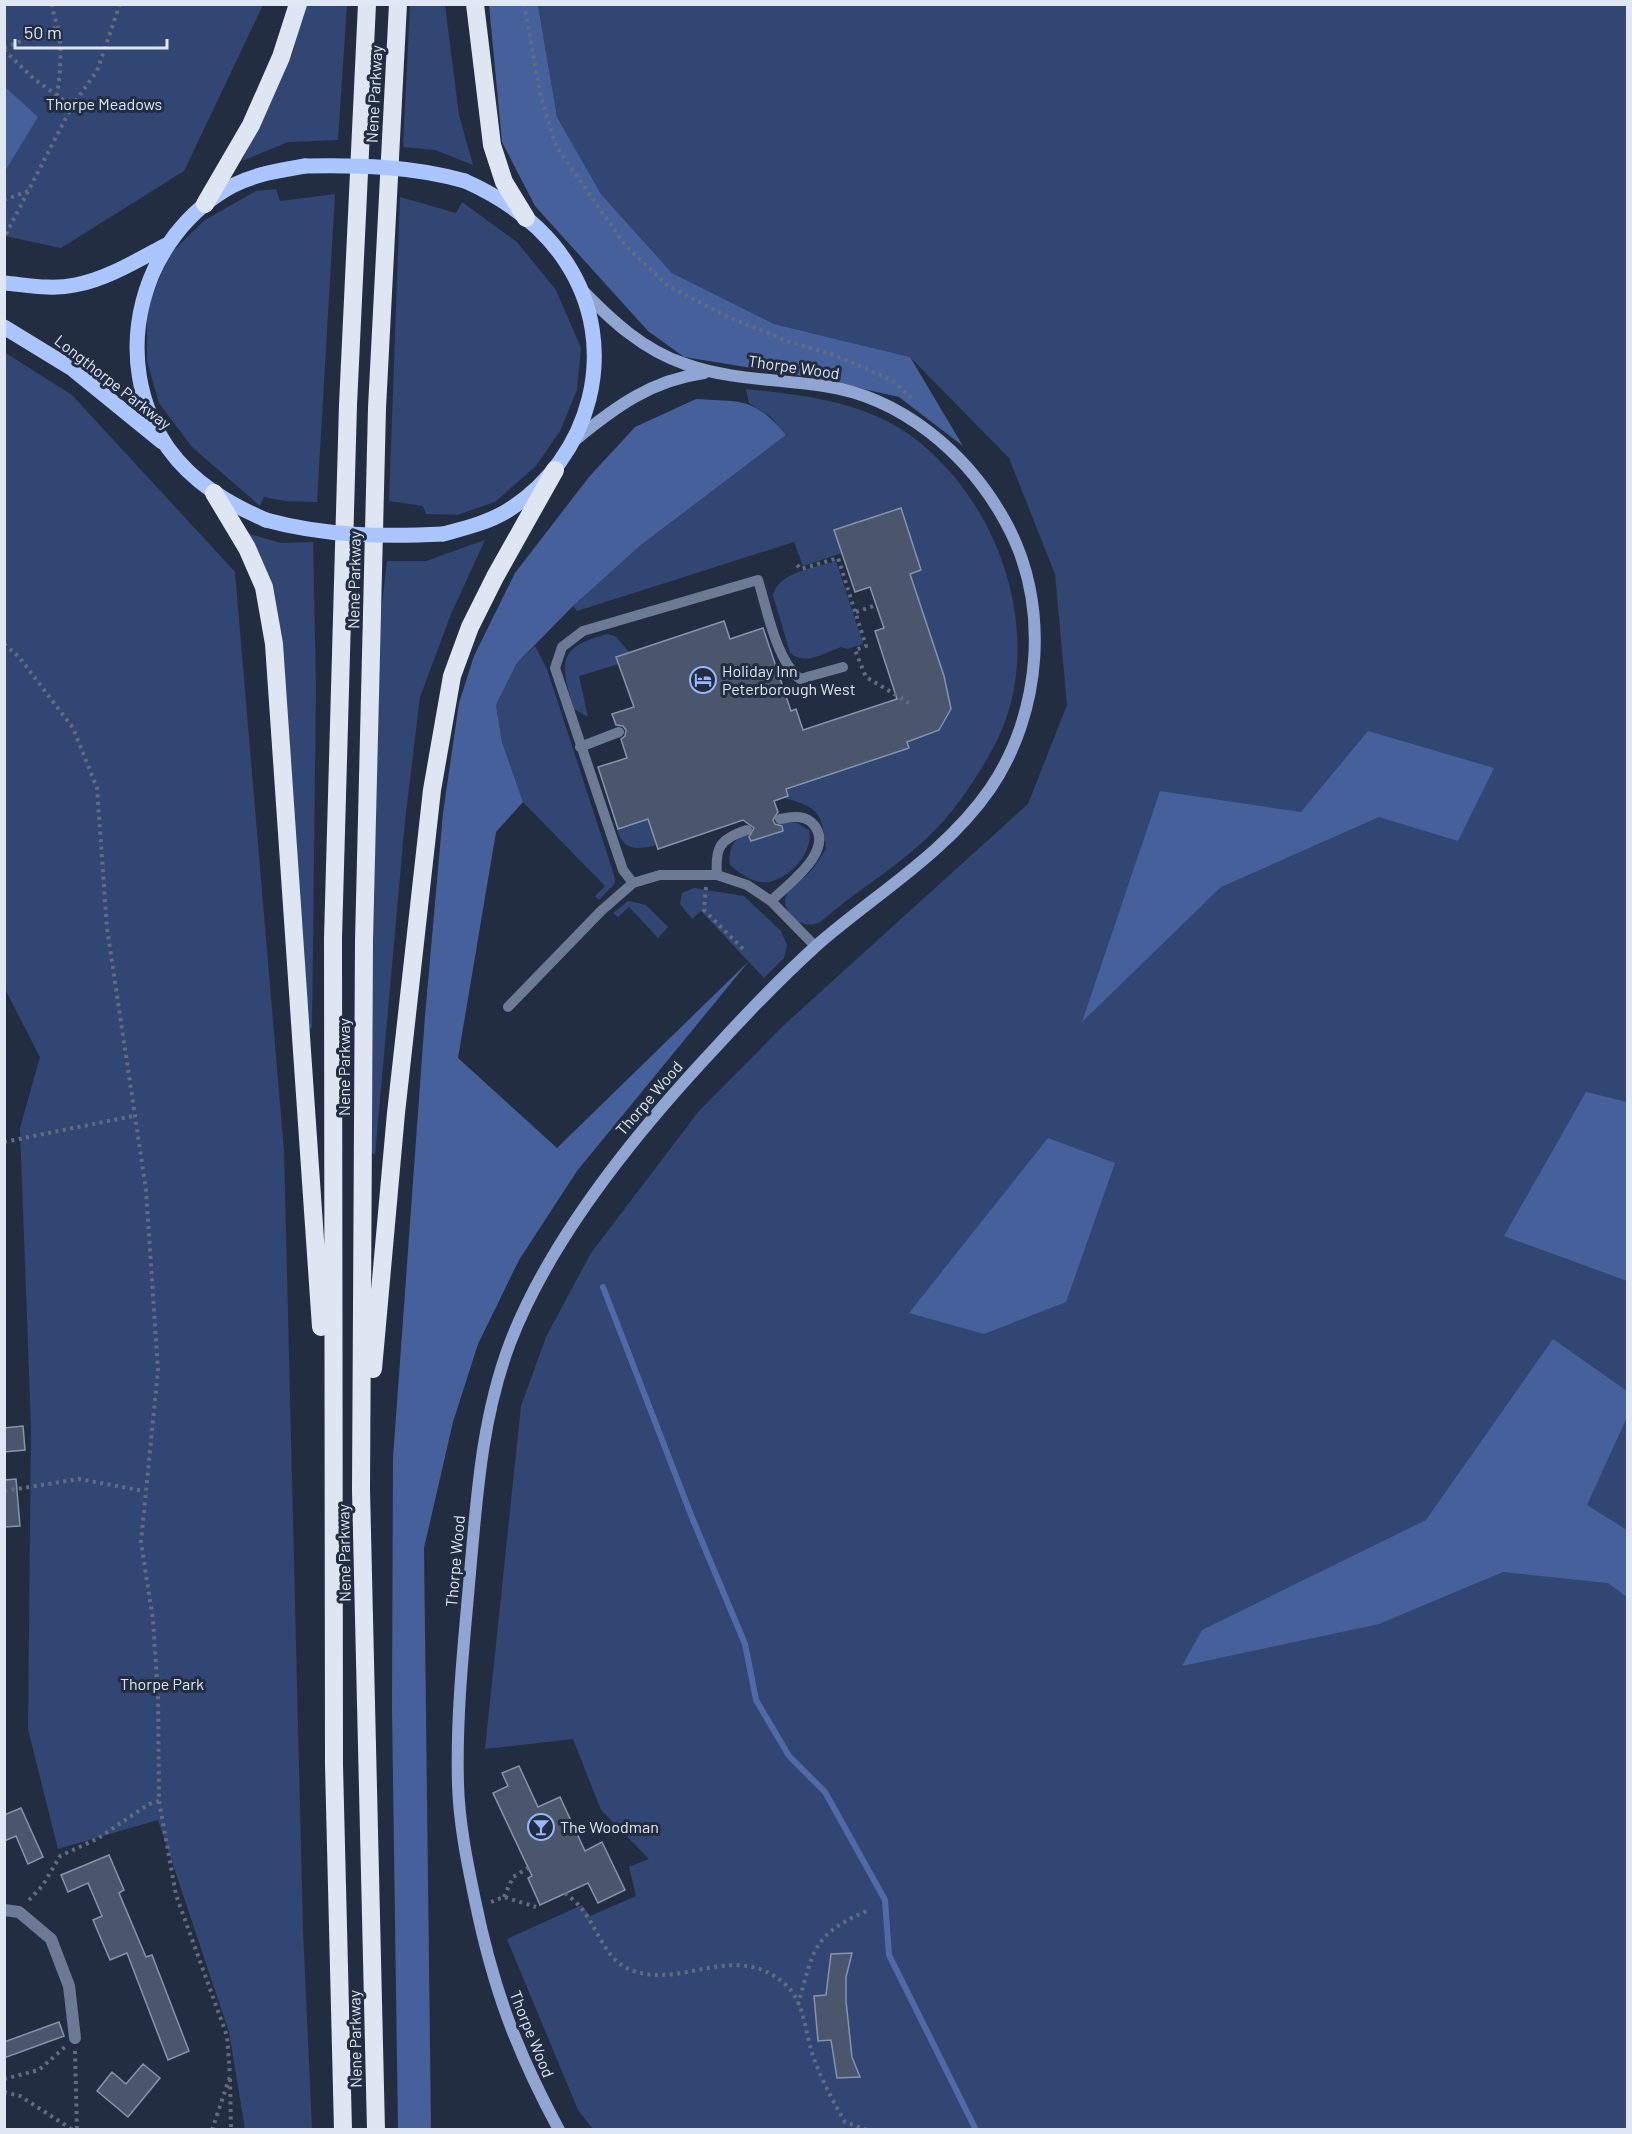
<svg xmlns="http://www.w3.org/2000/svg" width="1632" height="2134" font-family="Barlow,sans-serif">
<style>
.green{fill:#324674}
.forest{fill:#46609c}
.lines{fill:none;stroke-linecap:round;stroke-linejoin:round}
.stream{stroke:#506aa7;stroke-width:6}
.building{fill:#4b566d;stroke:#8693ac;stroke-width:1.5}
.path{stroke:#636c7f;stroke-width:4;stroke-dasharray:3 4.5;stroke-linecap:butt}
.lane{stroke:#6d7a95;stroke-width:10}
.street{stroke:#6d7a95;stroke-width:12}
.secondary{stroke:#90a5d1;stroke-width:12}
.primary{stroke:#abc6ff;stroke-width:15}
.highway{stroke:#dee5f3;stroke-width:18}
.primary-bridge{stroke:#abc6ff;stroke-width:15}
.labels{text-anchor:middle;stroke-width:6;stroke-linejoin:round;paint-order:stroke}
.street-label{font-size:16px;fill:#dfe6f4;stroke:#232d42}
.park-label{font-size:16px;fill:#dce5f7;stroke:#232d42}
.poi-label{font-size:16px;fill:#dfe6f4;stroke:#232d42;text-anchor:start}
</style>
<rect width="100%" height="100%" fill="#232d42"/>
<path class="green" d="M5,5H263L184,171L61,248L5,236Z
M304,5H347L338,140L288,142L242,161L294,49Z
M410,5H445L459,115L473,165L435,150L403,147Z
M538,5H1627V2129H593L578,2110L507,1939L582,1905L590,1916L636,1896L629,1867L649,1859L601,1810L573,1739L485,1749L521,1406L546,1337L591,1253L699,1111L784,1025L1028,804L1067,705L1055,574L1009,458L910,357L774,324L672,273L601,194L557,117Z
M276,189L280,201L335,194L317,502L286,501L264,497L260,506L192,447L159,403L147,361V306L171,253L205,220L256,191Z
M400,197L456,213L462,202L517,242L556,290L581,348L577,390L560,431L536,466L495,502L457,515L426,514L423,506L389,501Z
M4,352L72,395L235,572L284,1151L303,1930L312,2129H245L229,2032L158,1820L58,1849L28,1729L31,1427L20,1128L40,1057L5,989Z
M746,389C803,395 862,401 910,435C1003,502 1051,648 991,752C974,782 954,812 929,836C896,868 854,892 819,923C808,926 801,925 793,917C773,898 795,885 809,873C816,866 820,857 826,849C822,813 819,807 784,798L788,796L785,785L939,730L951,709L944,676L910,574L921,570L842,553L803,566L794,542L577,611L573,606L641,545L786,435L771,417L749,403Z
M243,532L281,543L313,542L316,687L312,1028L305,1029L278,652Z
M485,540L451,614L420,697L405,821L375,1155L368,1150L380,622L387,561H426Z
M836,561L863,644L847,649L841,647C824,653 806,666 790,653L773,595C778,572 816,568 836,561Z
M607,634L615,636L629,652L617,656L619,664L579,676L588,717L574,709C560,663 556,648 607,634Z
M535,646L547,669L614,875L615,883L599,900L595,896L605,886L523,802L502,742L496,705L517,663Z
M648,819L656,845C637,850 623,851 617,829Z
M783,822L797,823L809,830C814,851 791,878 769,882C754,884 741,874 730,865C725,832 758,830 783,822Z
M694,888L744,896L781,931L787,945L784,958L764,978L701,911L692,919L680,904L682,893Z
M628,901L646,905L668,927L658,938L629,907L618,917L613,913Z"/>
<path class="forest" d="M489,5H538L557,117L601,194L672,273L774,324L910,357L963,446L899,397L814,378L684,357L648,331L535,206L502,142Z
M5,87L38,117L5,171Z
M696,399C742,402 754,397 786,435L641,545L573,606L517,663L496,705L502,742L523,802L496,832L458,1058L557,1148L749,961L577,1171L519,1260L478,1344L453,1422L424,1548L431,2129H398L392,1711L393,1458L425,1016L443,813L459,703L474,656L515,573L589,477L635,427Z
M1368,731L1494,768L1458,841L1379,817L1221,887L1082,1022L1160,791L1301,812Z
M1586,1092L1627,1102V1281L1504,1236Z
M1048,1138L1115,1163L1066,1302L984,1334L909,1313Z
M1553,1339L1627,1391V1417L1587,1505L1627,1530V1597L1608,1583L1503,1572L1379,1624L1182,1666L1202,1630L1426,1520Z"/>
<g class="lines">
<path class="stream" d="M603,1287L693,1520L745,1644L756,1700L789,1756L825,1792L885,1900L889,1955L976,2130"/>
</g>
<path class="building" d="M901,508L921,570L910,574L944,676L951,709L939,730L907,742L909,748L786,789L788,796L774,801L778,812L773,820L775,824L782,826L783,831L751,841L749,837L754,828L743,820L658,849L648,819L618,829L598,767L627,758L621,739L625,736L626,730L623,726L616,725L612,714L634,707L616,657L724,621L730,639L763,628L791,711L796,709L803,730L897,699L875,631L884,628L870,587L855,592L834,530Z
M23,1426L25,1450L4,1452V1428Z
M16,1479L20,1526L4,1527V1480Z
M519,1766L538,1807L560,1797L585,1851L602,1842L625,1890L598,1903L588,1883L540,1905L528,1878L532,1876L493,1793L508,1786L502,1773Z
M21,1808L43,1857L28,1864L16,1836L4,1841V1815Z
M109,1855L124,1890L119,1893L146,1957L152,1955L189,2051L168,2060L127,1953L110,1960L93,1920L102,1916L88,1883L68,1892L61,1875Z
M852,1953L846,1977V2001L852,2057L860,2077L837,2078L831,2040L818,2041L814,1996L826,1995L831,1954Z
M59,2022L64,2036L4,2058V2042Z
M143,2064L160,2078L128,2117L97,2091L112,2072L126,2084Z"/>
<g class="lines">
<path class="path" d="M52,4C53,15 57,23 59,32C62,54 60,74 57,95
M524,4L541,97L556,146L625,245L668,286L724,315L787,341L834,355L892,380L912,399
M4,48L57,27
M4,50L34,79L72,106
M4,200L28,191
M6,234L72,106L97,71L120,4
M797,565L801,569L838,558L866,646L855,650L866,677L909,703
M856,612L876,605
M4,644L19,657L73,728L97,788L107,928L146,1190L158,1370L141,1542L153,1620L158,1695L159,1801L176,1895L227,2036L230,2076
M706,887L704,910L743,949
M4,1142L133,1116
M4,1491L79,1479L144,1491
M565,1893C571,1898 577,1903 582,1909C596,1926 605,1957 625,1967C677,1995 734,1937 786,1985C805,2003 805,2033 813,2056C821,2079 833,2101 845,2122L867,2130
M504,1897L513,1877L528,1868
M29,1900L43,1885L60,1856L97,1839L149,1804L159,1801
M491,1902L504,1897L536,1907
M798,2005C813,1952 812,1934 867,1911
M75,2051L77,2130
M4,2079L39,2070L66,2046
M4,2092L20,2096L73,2130
M212,2130L230,2076L231,2130"/>
<path class="lane" d="M580,747L619,732
M717,875C715,848 719,839 747,830
M633,883L623,870L555,668L562,647L583,631L758,580C767,609 776,660 800,679L843,667
M771,901C788,884 835,851 814,825C805,814 793,817 780,819
M508,1007L601,911L633,883L660,875H717L747,885L771,901L816,947"/>
<path class="street" d="M4,1910L19,1912L51,1939L69,1986L75,2038"/>
<path class="secondary" d="M575,440C615,407 652,380 704,373
M559,2130C516,2050 493,1988 475,1900C467,1862 459,1822 458,1784C456,1713 464,1643 470,1573C477,1494 482,1417 510,1343C551,1236 639,1129 717,1046C748,1012 782,977 816,946C874,895 945,854 990,789C1042,713 1051,603 1005,521C968,454 902,397 824,386C778,379 729,380 685,364C643,350 611,320 581,289"/>
<path class="primary" d="M4,283C27,285 52,290 75,285C107,279 138,260 166,245
M4,327L71,368L162,442
M266,520C229,504 193,483 168,448C107,359 140,235 234,185C256,174 281,170 305,166
M443,534C465,528 487,523 507,511C591,459 622,347 566,262C542,225 505,199 465,181"/>
<path class="highway" d="M475,4L492,145L504,182L526,218
M205,204L251,125L281,57L298,4
M214,493L247,548L264,587L274,644L321,1327
M373,1369L396,1113L432,790L452,676L470,627L495,577L555,470
M343,2130L334,1765L333,938L348,405L367,4
M376,2130L361,1490L364,941L377,408L398,4"/>
<path class="primary-bridge" d="M305,166C359,165 412,166 465,181
M266,520C324,536 384,537 443,534"/>
</g>
<defs>
<symbol id="hotel-ring" viewBox="-11 -11 22 22"><circle r="9.5" fill="#232d42" stroke="#96b6fd" stroke-width="1.5"/><path d="M-6-4.5h1.5V1H6V5H4.5V3h-9V5H-6ZM-4 0a1.8 1.8 0 1 1 3.6 0ZM.5 0V-2.5h3Q6-2.5 6 0Z" fill="#96b6fd"/></symbol>
<symbol id="bar-ring" viewBox="-11 -11 22 22"><circle r="9.5" fill="#232d42" stroke="#96b6fd" stroke-width="1.5"/><path d="M-6-5H6L.8 .8V4.5H3.5V6h-7V4.5H-.8V.8Z" fill="#96b6fd"/></symbol>
</defs>
<g fill-rule="evenodd">
<use href="#hotel-ring" x="688" y="665" width="30" height="30"/>
<use href="#bar-ring" x="526" y="1812" width="30" height="30"/>
</g>
<g class="labels">
<g class="street-label">
<text transform="translate(374 94) rotate(-87)" y="6">Nene Parkway</text>
<text transform="translate(794 367) rotate(8)" y="6">Thorpe Wood</text>
<text transform="translate(113 382) rotate(38)" y="6">Longthorpe Parkway</text>
<text transform="translate(354 580) rotate(-89)" y="6">Nene Parkway</text>
<text transform="translate(344 1067) rotate(-90)" y="6">Nene Parkway</text>
<text transform="translate(649 1098) rotate(-49)" y="6">Thorpe Wood</text>
<text transform="translate(344 1553) rotate(-91)" y="6">Nene Parkway</text>
<text transform="translate(455 1561) rotate(-85)" y="6">Thorpe Wood</text>
<text transform="translate(532 2034) rotate(68)" y="6">Thorpe Wood</text>
<text transform="translate(355 2039) rotate(-91)" y="6">Nene Parkway</text>
</g>
<g class="park-label">
<text x="104" y="110">Thorpe Meadows</text>
<text x="162" y="1690">Thorpe Park</text>
</g>
<g class="poi-label">
<text x="722" y="677">Holiday Inn<tspan x="722" dy="18">Peterborough West</tspan></text>
<text x="560" y="1833">The Woodman</text>
</g>
</g>
<rect width="1632" height="2134" fill="none" stroke="#dfe6f4" stroke-width="12"/>
<path d="M15 39v9h152v-9" fill="none" stroke="#dfe6f4" stroke-width="3"/>
<text x="24" y="39" font-size="18" fill="#dfe6f4" stroke="#232d42" stroke-width="4.5" paint-order="stroke">50 m</text>
</svg>
